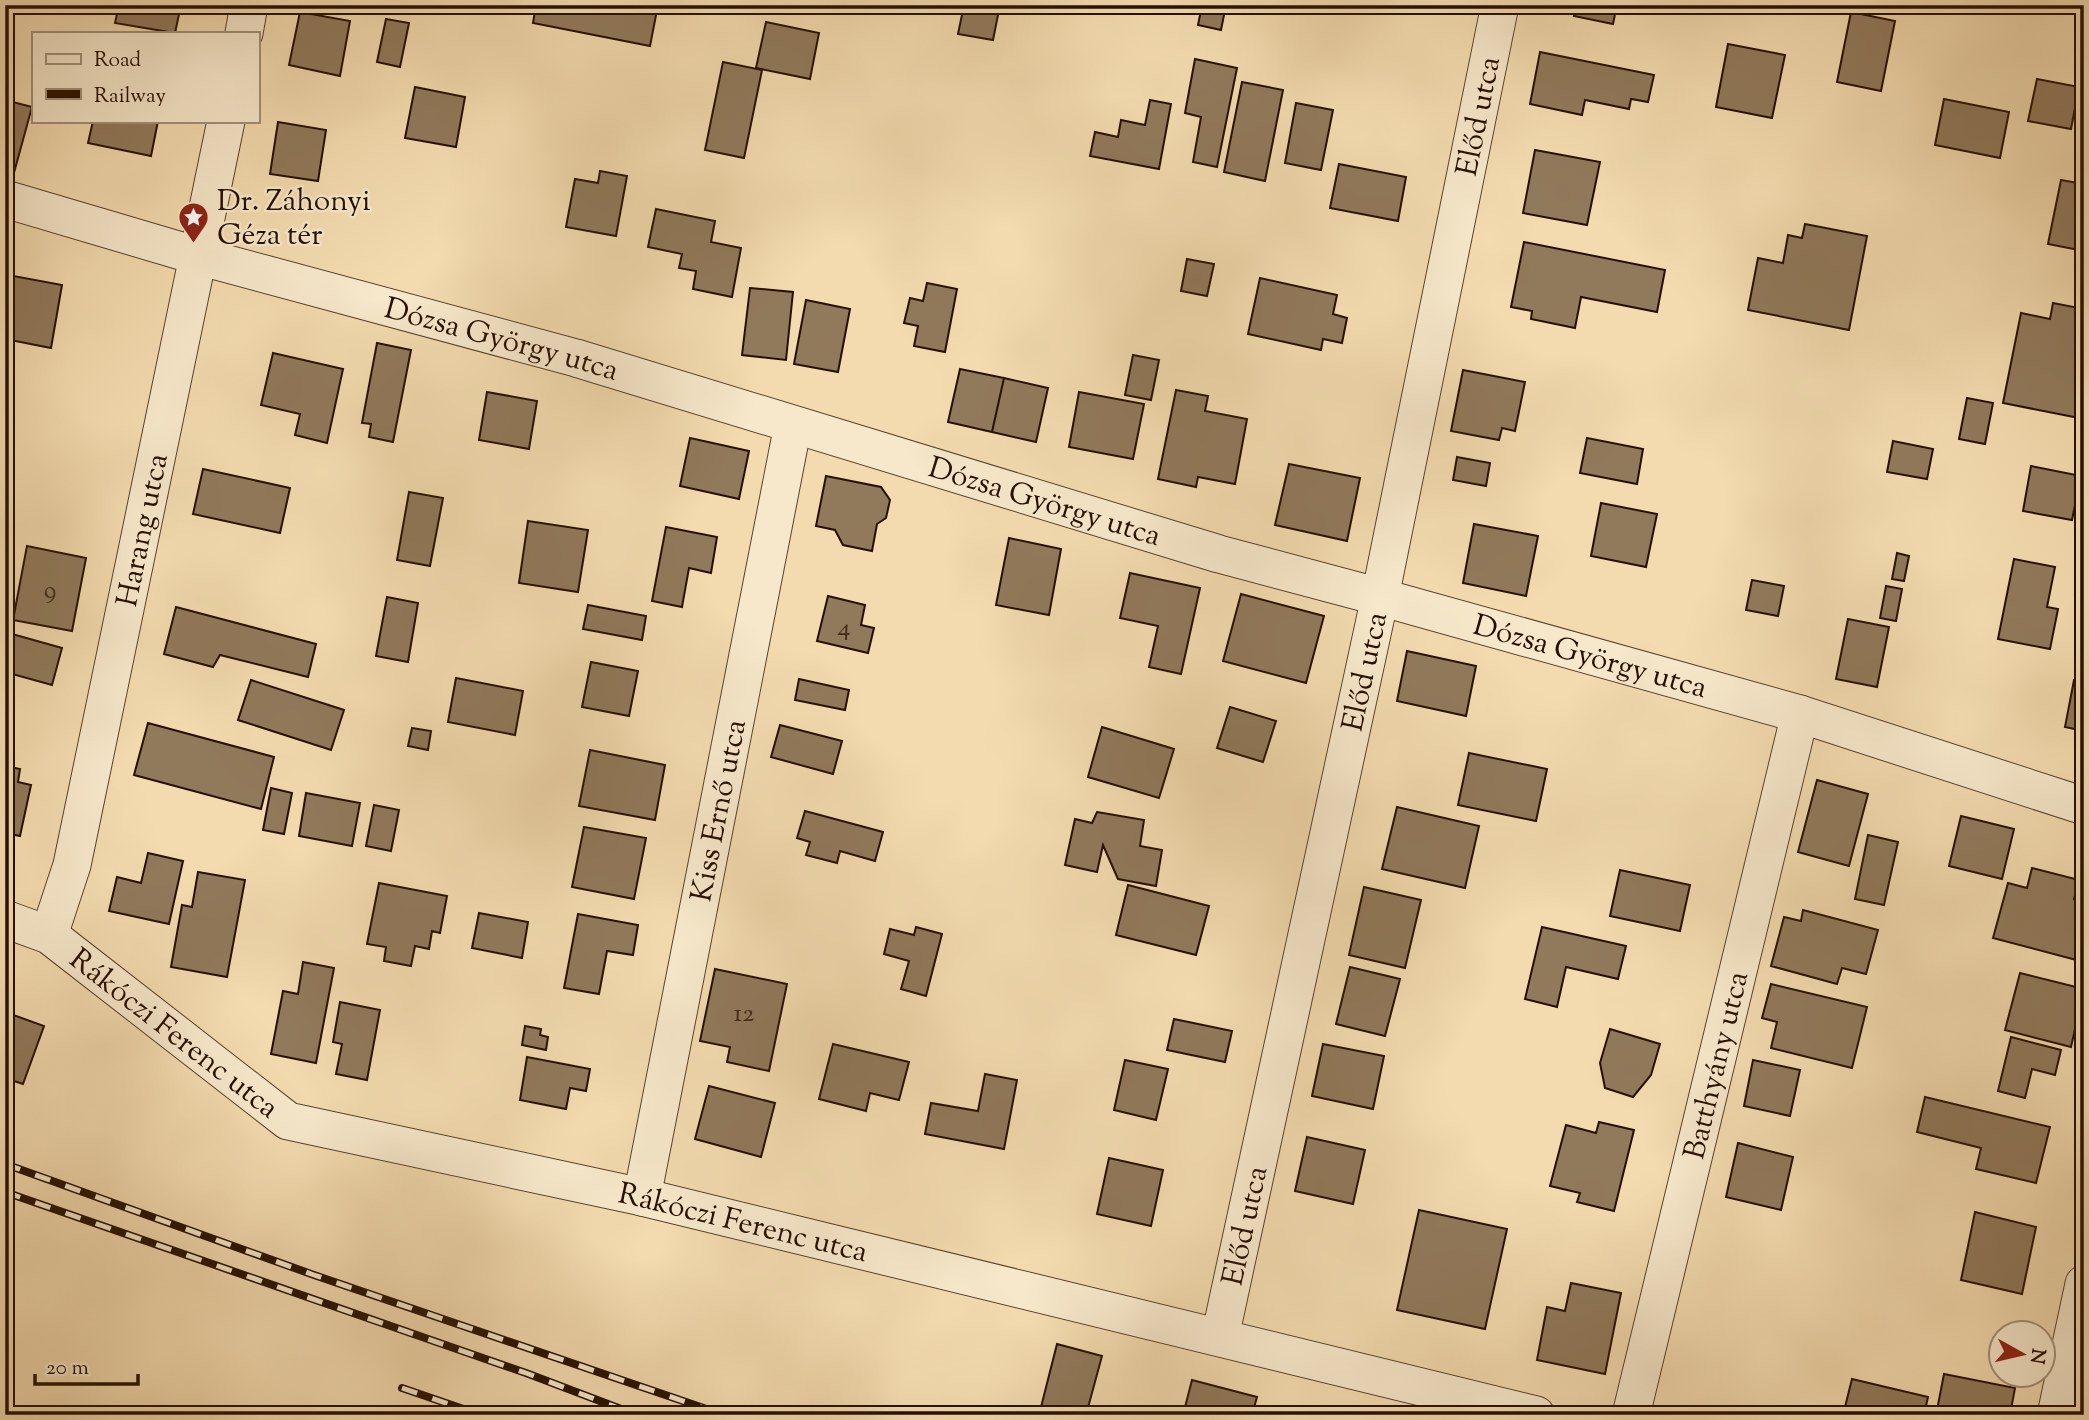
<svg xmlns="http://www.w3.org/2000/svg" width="2089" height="1420" font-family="'Sorts Mill Goudy',serif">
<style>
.building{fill:#91795b;stroke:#260f00;stroke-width:2}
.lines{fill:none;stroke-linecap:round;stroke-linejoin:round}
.street-casing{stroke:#59422c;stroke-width:39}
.street{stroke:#f7e8cb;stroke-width:37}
.rail-casing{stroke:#260f00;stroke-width:8}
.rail{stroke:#f7e8cb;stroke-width:5;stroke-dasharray:16;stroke-linecap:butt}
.labels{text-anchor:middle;stroke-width:5;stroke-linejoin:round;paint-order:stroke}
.number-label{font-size:26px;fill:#412a17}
.street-label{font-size:30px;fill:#260f00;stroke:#f7e8cb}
.poi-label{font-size:30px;fill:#260f00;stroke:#f7e8cb;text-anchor:start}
</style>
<rect width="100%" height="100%" fill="#f3dbaf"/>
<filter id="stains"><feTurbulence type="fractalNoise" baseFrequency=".00286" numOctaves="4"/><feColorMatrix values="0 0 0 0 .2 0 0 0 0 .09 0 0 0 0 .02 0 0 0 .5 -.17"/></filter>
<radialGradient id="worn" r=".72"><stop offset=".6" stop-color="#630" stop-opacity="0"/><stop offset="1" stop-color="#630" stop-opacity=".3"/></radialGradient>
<path class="building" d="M119,5H181L175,33L115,23Z
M536,5H658L650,46L533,23Z
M729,5H761L760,12Z
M964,5H1000L993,40L958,34Z
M1202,5H1226L1221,30L1198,25Z
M1577,5H1617L1613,24L1574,16Z
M300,12L350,21L340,76L289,65Z
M1851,12L1895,21L1881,91L1837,82Z
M386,19L409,23L400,67L377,62Z
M766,22L819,33L810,79L756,68Z
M1728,44L1785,55L1772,118L1716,107Z
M1540,52L1654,75L1648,102L1631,99L1629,109L1585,100L1582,115L1530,104Z
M1195,59L1237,68L1217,167L1193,162L1201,117L1185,113Z
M723,62L762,70L744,158L705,150Z
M2037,79L2079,87L2071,129L2028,121Z
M1242,82L1283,90L1265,181L1224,172Z
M415,87L465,97L456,147L405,138Z
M1944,99L2009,112L2000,158L1935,145Z
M5,100L32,107L12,180L5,178Z
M1150,100L1171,104L1159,169L1090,156L1095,132L1118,137L1121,120L1145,125Z
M1296,103L1333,110L1321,170L1285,163Z
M93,121H158L151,156L88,143Z
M278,122L326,130L318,181L270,174Z
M1535,150L1600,162L1587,225L1523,213Z
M1339,164L1406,177L1398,221L1330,208Z
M600,171L627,176L616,236L566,227L575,179L598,183Z
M2061,180L2084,184V251L2048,244Z
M656,209L715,221L711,242L741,248L732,297L693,289L696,271L679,268L682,254L648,247Z
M1805,224L1867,236L1849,330L1748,310L1758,258L1783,263L1788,235L1802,238Z
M1524,242L1665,270L1657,312L1581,297L1575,328L1531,319L1532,311L1511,307Z
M1187,259L1214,264L1207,296L1181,291Z
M8,275L62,285L51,348L5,339V291Z
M1260,278L1337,295L1333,314L1347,318L1342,343L1323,339L1321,350L1248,334Z
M927,283L957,289L945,352L914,346L918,326L904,323L910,298L923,301Z
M750,288L793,292L786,360L742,355Z
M806,300L850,309L838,372L794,364Z
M2053,303L2084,309V419L2003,403L2021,313L2050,319Z
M377,343L411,350L393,442L369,437L371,424L362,423Z
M273,353L343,369L327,443L295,435L300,414L261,405Z
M1133,355L1159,360L1151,400L1125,395Z
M960,369L1004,378L992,432L948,422Z
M1463,370L1525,382L1515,431L1502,428L1499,440L1451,431Z
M1004,378L1048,388L1036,442L992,432Z
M1176,390L1208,396L1205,411L1247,419L1235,484L1198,477L1196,487L1158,479Z
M487,392L537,401L529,449L479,440Z
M1079,392L1144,404L1133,459L1069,447Z
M1967,398L1993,403L1985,444L1959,439Z
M690,438L749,451L739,499L680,486Z
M1587,438L1643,449L1637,484L1580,473Z
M1893,441L1933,449L1927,479L1887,472Z
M1457,457L1490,463L1486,486L1453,480Z
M1289,464L1360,478L1347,541L1275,525Z
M2031,466L2081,476L2072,520L2023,511Z
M203,469L290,488L280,533L193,514Z
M826,476L881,487L890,500L886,518L877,524L872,551L843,545L835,530L816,526Z
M409,492L443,498L430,566L397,560Z
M1601,503L1657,514L1646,567L1591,556Z
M528,521L588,530L578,592L519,583Z
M1474,524L1538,536L1526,596L1463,583Z
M666,527L717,537L711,573L689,568L682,607L652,601Z
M1009,538L1061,549L1049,615L996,605Z
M27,546L86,558L72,631L13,620Z
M1897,553L1909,556L1904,581L1892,579Z
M2014,559L2055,567L2047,607L2058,609L2050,649L1998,639Z
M2081,565H2084V596L2075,594Z
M1130,573L1200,588L1181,674L1149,667L1158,626L1120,618Z
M1752,580L1784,586L1778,616L1746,610Z
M1886,586L1902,589L1896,621L1880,618Z
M1241,594L1324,616L1306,683L1223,661Z
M828,596L865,605L861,625L874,628L868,653L817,641Z
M387,597L418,603L408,662L376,656Z
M588,605L646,616L642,640L583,629Z
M176,607L316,644L308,677L220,655L213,667L164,654Z
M1848,619L1889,627L1877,687L1836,679Z
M5,632L62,648L52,685L5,672Z
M1407,651L1476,666L1466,716L1397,701Z
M591,662L638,671L629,716L582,707Z
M456,678L523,691L515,735L448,722Z
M799,679L849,690L845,710L795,700Z
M251,680L344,710L331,750L238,720Z
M2074,680L2084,682V731L2065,727Z
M1230,707L1276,721L1263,762L1217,748Z
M148,723L274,757L261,809L134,775Z
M780,725L842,741L833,774L771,757Z
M1102,727L1174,749L1159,798L1088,777Z
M412,728L431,731L428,750L408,746Z
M590,750L665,765L655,820L579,806Z
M1469,753L1547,769L1536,821L1458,805Z
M5,766L20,769L18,782L31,785L20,836L5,833Z
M1817,780L1868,794L1849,866L1798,852Z
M271,788L292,793L284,834L263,830Z
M306,793L360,803L352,846L299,836Z
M374,805L399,810L391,851L366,846Z
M1397,807L1479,826L1465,888L1382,869Z
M805,811L883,832L875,861L840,851L837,863L806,855L810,842L797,838Z
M1097,812L1144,820L1140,846L1162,850L1156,886L1118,879L1103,845L1097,872L1065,865L1075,819L1092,823Z
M1961,816L2014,829L2002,879L1949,866Z
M584,827L646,838L634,899L572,887Z
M1868,835L1898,842L1884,905L1855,899Z
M148,853L183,861L169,924L109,911L117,877L141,883Z
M2032,868L2079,880L2074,899L2084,902V946L2080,961L1993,938L2008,883L2027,888Z
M1620,870L1690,885L1680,931L1610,916Z
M198,872L245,880L227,977L171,967L182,905L192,907Z
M379,883L447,896L440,933L432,931L429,949L415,946L411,966L384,961L386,947L367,944Z
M1128,885L1209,906L1196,955L1116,935Z
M1364,887L1421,900L1405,968L1349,955Z
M1803,910L1878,930L1866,974L1842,968L1837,984L1771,966L1784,917L1801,921Z
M479,913L528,922L522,958L472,948Z
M578,914L638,925L633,955L607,951L599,994L564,988Z
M916,927L942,934L926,996L901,989L909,961L884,954L890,929L914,935Z
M1542,927L1626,946L1618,979L1566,967L1557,1007L1525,999Z
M303,962L334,968L316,1063L271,1054L283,991L298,994Z
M1350,967L1400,979L1385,1036L1336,1024Z
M715,969L787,984L769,1071L727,1062L730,1047L700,1041Z
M2020,973L2084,989L2071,1047L2005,1030Z
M1771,984L1867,1007L1852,1068L1771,1048L1777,1022L1762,1018Z
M340,1002L380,1010L367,1080L336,1074L342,1044L333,1042Z
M5,1012L44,1026L23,1084L5,1078Z
M1174,1019L1232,1031L1225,1062L1167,1050Z
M525,1026L541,1029L540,1035L548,1037L546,1050L522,1045Z
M1610,1029L1660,1044L1651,1075L1633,1097L1605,1088L1600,1063Z
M2011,1037L2061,1050L2055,1075L2032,1069L2025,1098L1998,1091Z
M833,1044L909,1062L899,1100L870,1093L866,1111L819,1099Z
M1323,1044L1384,1056L1373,1109L1312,1096Z
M527,1057L590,1069L586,1091L570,1088L566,1109L520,1100Z
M1125,1060L1168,1069L1156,1120L1114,1110Z
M1753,1060L1800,1070L1790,1116L1744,1106Z
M985,1074L1017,1080L1004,1149L925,1134L931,1103L978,1111Z
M709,1086L775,1103L761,1157L695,1139Z
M1925,1097L2050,1127L2036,1183L1976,1169L1981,1148L1917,1132Z
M1599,1122L1634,1130L1614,1211L1577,1202L1580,1193L1550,1186L1566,1125L1596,1133Z
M1307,1137L1365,1150L1353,1204L1295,1191Z
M1738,1143L1793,1157L1781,1210L1726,1197Z
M1109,1158L1163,1170L1151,1226L1097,1214Z
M1419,1210L1507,1229L1485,1329L1397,1310Z
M1975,1212L2036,1227L2022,1294L1961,1280Z
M1571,1283L1621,1293L1605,1374L1537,1360L1547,1307L1565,1311Z
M1057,1344L1102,1356L1086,1415H1039Z
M1944,1374L2015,1388L2010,1415H1936Z
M1852,1379L1928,1397L1924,1415H1843Z
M1192,1380L1257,1397L1252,1415H1183Z"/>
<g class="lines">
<defs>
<g id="street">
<path d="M244,33L249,5"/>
<path id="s1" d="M5,199L198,256L576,358L1219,554L1380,597L1800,714L2084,806"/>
<path id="s2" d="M5,919L49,935L288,1121L642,1197L1536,1415"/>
<path id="s3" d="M49,935L72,865L226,121"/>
<path id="s4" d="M642,1197L793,425"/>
<path id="s5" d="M1220,1337L1380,597L1500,5"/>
<path id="s6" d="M1631,1415L1800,714"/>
<path d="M2056,1415L2084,1284"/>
</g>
</defs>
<use href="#street" class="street-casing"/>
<use href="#street" class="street"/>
<defs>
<path id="rail" d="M5,1164L314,1275L724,1415
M5,1192L526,1373L637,1415
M402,1388L481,1415"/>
</defs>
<use href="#rail" class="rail-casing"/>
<use href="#rail" class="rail"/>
</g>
<defs>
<symbol id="sight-pin" viewBox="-11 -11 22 30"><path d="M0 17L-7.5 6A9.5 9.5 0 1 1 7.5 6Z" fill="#8f2418" stroke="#f7e8cb"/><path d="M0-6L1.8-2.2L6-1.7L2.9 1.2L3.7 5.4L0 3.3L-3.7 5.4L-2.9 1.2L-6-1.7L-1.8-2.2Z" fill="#fff"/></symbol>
</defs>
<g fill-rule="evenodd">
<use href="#sight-pin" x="176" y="200" width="35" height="47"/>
</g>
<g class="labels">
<g class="number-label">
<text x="50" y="598">9</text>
<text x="844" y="635">4</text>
<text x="744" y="1021">12</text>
</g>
<g class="street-label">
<text dy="10" stroke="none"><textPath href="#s5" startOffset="1248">Előd utca</textPath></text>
<text dy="10" stroke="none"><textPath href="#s1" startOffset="516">Dózsa György utca</textPath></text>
<text dy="10" stroke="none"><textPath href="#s1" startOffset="1083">Dózsa György utca</textPath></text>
<text dy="10" stroke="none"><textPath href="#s3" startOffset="416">Harang utca</textPath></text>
<text dy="10" stroke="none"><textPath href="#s1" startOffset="1650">Dózsa György utca</textPath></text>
<text dy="10" stroke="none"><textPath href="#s5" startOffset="681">Előd utca</textPath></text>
<text dy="10" stroke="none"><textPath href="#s4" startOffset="394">Kiss Ernő utca</textPath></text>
<text dy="10" stroke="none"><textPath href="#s2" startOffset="206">Rákóczi Ferenc utca</textPath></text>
<text dy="10" stroke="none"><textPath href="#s6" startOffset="360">Batthyány utca</textPath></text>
<text dy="10" stroke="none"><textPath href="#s2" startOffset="816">Rákóczi Ferenc utca</textPath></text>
<text dy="10" stroke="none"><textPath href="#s5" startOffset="114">Előd utca</textPath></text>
</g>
<g class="poi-label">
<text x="217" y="210">Dr. Záhonyi<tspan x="217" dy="34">Géza tér</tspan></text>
</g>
</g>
<rect width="2089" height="1420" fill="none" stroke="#f3dbaf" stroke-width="28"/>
<rect x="7" y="7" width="2075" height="1406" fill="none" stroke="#260f00" stroke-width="3.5"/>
<rect x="14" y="14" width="2061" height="1392" fill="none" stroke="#260f00" stroke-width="2"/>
<rect x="32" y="32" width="228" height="91" fill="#f7e8cb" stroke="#a3917a" stroke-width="2"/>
<rect x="46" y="54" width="35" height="10" fill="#f7e8cb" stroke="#a3917a" stroke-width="2"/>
<text x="94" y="66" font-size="21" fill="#260f00">Road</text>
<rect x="46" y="89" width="35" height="10" fill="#260f00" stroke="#a3917a" stroke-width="2"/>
<text x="94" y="102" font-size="21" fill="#260f00">Railway</text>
<g transform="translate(2022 1354) rotate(98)"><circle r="33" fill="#f7e8cb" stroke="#a3917a" stroke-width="2"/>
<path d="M0-5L12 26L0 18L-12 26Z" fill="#8f2418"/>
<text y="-10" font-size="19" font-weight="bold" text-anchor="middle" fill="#260f00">N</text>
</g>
<path d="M35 1374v10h103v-10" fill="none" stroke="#260f00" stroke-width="3.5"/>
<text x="46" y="1374" font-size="21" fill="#260f00" stroke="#f7e8cb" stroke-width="5" paint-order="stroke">20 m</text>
<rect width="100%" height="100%" filter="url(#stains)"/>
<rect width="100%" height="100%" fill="url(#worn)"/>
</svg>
